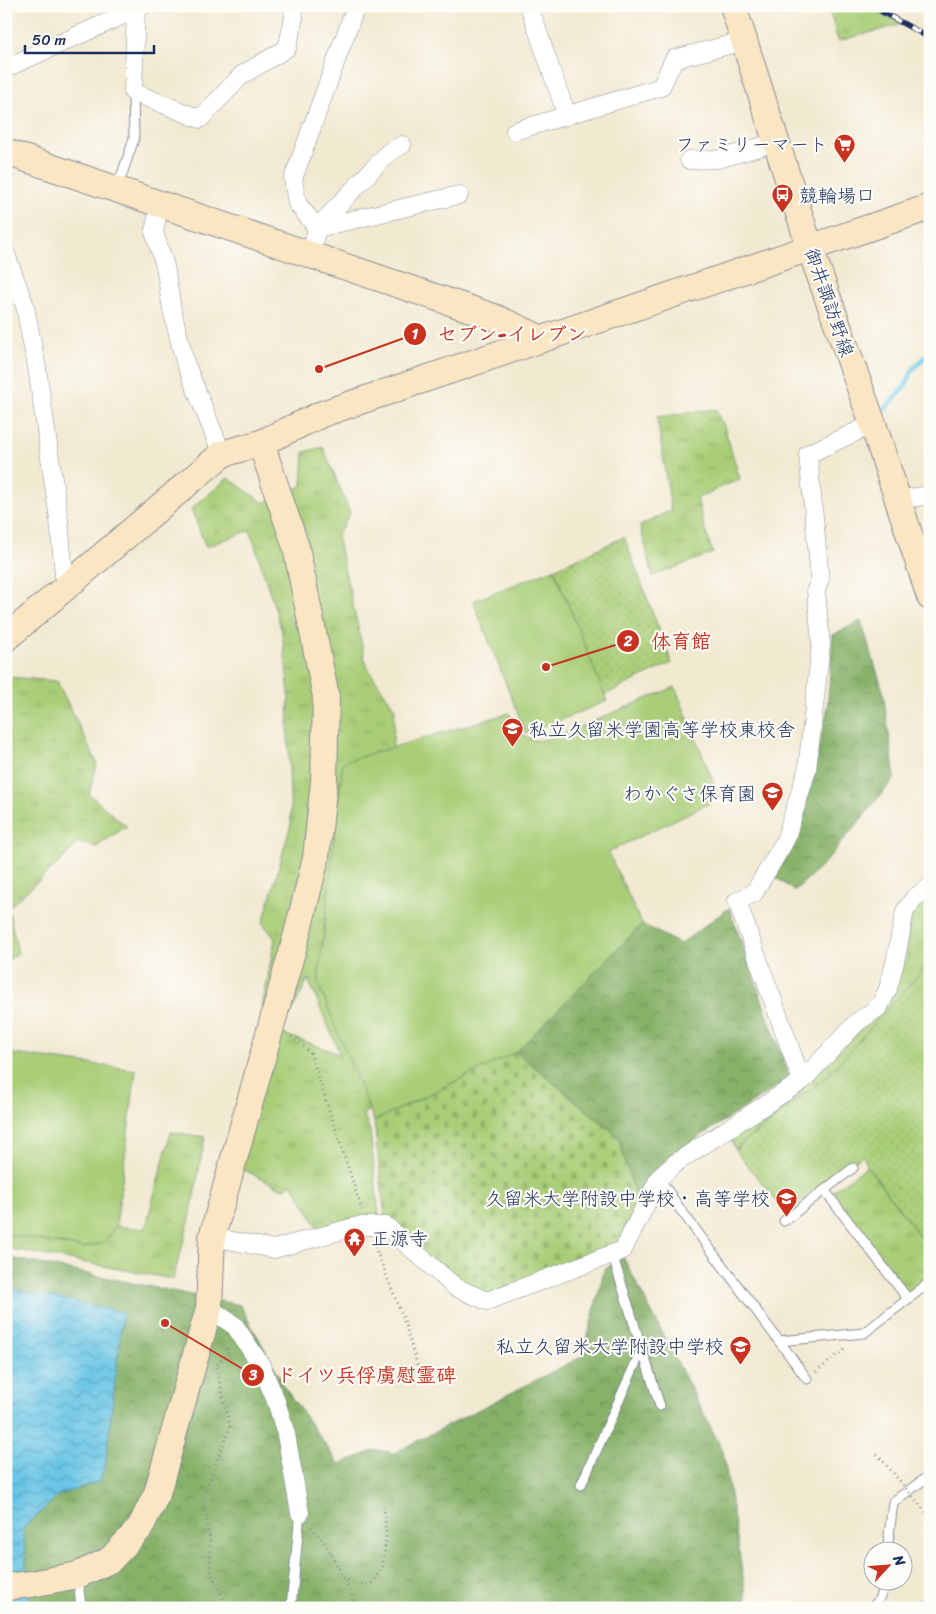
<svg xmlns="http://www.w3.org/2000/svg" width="936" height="1614" font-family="Sriracha,'Klee One',sans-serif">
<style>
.grass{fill:url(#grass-tufts);stroke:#627e6a}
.forest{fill:url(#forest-crowns);stroke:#507063}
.cemetery{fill:url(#cemetery-stones);stroke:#627e6a}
.park{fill:url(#park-dots);stroke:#627e6a}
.pitch{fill:#a9ce77;stroke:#627e6a}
.water{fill:url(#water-waves);stroke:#417aa2}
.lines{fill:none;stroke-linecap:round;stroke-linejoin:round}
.stream{stroke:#67c5e5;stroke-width:5}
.lane-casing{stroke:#868c98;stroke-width:11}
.street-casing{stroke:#868c98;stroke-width:19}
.secondary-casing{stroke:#868c98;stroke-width:28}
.path{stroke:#868c98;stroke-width:3;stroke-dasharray:1 4;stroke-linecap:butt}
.lane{stroke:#fff;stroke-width:9}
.street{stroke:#fff;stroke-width:18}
.secondary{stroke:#fbe6c3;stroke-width:26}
.rail-casing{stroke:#1b2f5e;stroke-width:5.5}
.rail{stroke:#fdfcf7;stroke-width:4;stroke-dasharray:11;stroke-linecap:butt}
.path-bridge{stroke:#868c98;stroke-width:3;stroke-dasharray:1 4;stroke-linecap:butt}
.labels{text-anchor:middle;stroke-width:4.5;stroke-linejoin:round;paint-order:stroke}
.poi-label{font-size:19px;fill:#1b2f5e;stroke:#fdfcf7;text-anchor:end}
.street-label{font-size:19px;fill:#1b2f5e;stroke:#fdfcf7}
.leader{fill:none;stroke:#c8321e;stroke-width:2}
.callout-dot{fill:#c8321e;stroke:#fdfcf7;stroke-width:2}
.mark-label{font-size:15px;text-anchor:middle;font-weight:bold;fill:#fff}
.callout-label{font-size:20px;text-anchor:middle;font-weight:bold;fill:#c8321e;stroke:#fdfcf7;stroke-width:4.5;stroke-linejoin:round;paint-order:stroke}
</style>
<defs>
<pattern id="grass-tufts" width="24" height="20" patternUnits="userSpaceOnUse" patternTransform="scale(1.25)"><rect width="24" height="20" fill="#a9ce77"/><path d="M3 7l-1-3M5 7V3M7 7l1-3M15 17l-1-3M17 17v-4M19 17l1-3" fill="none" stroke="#91b169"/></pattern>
<pattern id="forest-crowns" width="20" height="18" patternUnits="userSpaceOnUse" patternTransform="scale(1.25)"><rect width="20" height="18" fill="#86b168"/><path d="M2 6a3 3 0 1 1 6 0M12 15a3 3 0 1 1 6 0" fill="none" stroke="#6d9059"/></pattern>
<pattern id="cemetery-stones" width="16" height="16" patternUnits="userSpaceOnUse" patternTransform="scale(1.25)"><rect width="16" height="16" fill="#a9ce77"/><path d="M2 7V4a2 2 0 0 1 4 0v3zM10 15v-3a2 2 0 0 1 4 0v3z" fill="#91b169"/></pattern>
<pattern id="park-dots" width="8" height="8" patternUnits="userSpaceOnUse" patternTransform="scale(1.25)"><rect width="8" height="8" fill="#a9ce77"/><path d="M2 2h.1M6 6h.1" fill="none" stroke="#91b169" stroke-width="1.8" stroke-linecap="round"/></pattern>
<pattern id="water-waves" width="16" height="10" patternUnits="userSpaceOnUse" patternTransform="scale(1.25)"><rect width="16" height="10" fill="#67c5e5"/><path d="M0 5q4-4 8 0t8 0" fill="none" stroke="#54a0bd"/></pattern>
</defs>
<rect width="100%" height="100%" fill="#fdfcf7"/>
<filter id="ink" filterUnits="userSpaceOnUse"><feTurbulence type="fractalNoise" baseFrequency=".02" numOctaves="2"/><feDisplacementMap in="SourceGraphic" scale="10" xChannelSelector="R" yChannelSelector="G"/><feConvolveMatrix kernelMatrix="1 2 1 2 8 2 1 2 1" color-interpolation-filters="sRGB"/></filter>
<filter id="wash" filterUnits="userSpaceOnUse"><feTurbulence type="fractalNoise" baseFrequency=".0096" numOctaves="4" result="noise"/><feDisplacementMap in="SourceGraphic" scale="20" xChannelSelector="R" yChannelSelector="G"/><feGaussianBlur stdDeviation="1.12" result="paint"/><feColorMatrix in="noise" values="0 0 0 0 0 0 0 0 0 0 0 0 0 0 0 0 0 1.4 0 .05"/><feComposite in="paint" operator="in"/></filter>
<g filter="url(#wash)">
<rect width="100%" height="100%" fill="#f2e9d1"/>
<path class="grass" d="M828,6H871L903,24L838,41Z
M716,409L720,420L723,423L740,479L697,498L704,527L713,553L653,576L640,526L671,510L657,417Z
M323,447L350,513L337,536L367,667L395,709L387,827L378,1107L363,1113L370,1131L379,1217L319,1229L292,1183L283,1189L238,1167L277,1032L340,1054L308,979L290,1015L262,1008L275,939L263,923L291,824L288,735L289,693L282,631L250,530L206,547L191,509L228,478L264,503L302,486L304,452Z
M6,677L57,681L97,763L89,794L127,827L122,829L96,847L78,843L64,858L8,908L18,953L6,962Z
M930,893V962L826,1077L735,1149L731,1140L804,1085L881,1009L906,961L910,912Z
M171,1132L205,1137L190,1218L173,1279L6,1248V1234L83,1248L105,1242L116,1226L145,1229Z
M867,1166L927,1246L930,1245V1276L908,1293L832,1192Z"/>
<path class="forest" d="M861,621L883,691L895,778L822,866L794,891L774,876L798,838L827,711L833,635Z
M729,908L790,1078L673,1154L655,1171L636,1198L618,1136L516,1052L642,924L680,944Z
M6,1257L240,1305L280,1377L282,1384L339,1464L376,1450L394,1453L583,1356L604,1270L623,1257L723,1451L748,1608H6Z"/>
<path class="cemetery" d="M516,1052L618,1136L640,1213L623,1250L487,1301L386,1226L374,1121Z"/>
<path class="park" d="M624,537L672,663L604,695L554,569Z
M930,962V1245L928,1247L867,1166L863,1155L786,1213L735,1150L826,1077Z"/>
<path class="pitch" d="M554,569L607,701L526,734L473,601Z
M675,687L720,798L608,852L642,924L516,1052L374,1121L318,983L343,762L509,713L522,735L537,741L553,738Z
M6,1053L136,1070L116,1226L105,1242L83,1248L6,1234Z"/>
<path class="water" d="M6,1288L123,1312L105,1466L100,1481L59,1495L23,1528L30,1608H6Z"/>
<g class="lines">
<path class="stream" d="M886,408L906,385L913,369L930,352
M906,1608L930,1596"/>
</g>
</g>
<g filter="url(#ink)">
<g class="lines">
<defs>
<path id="lane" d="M118,186L134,139L133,92
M659,1178L680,1209L779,1341L864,1333L930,1282
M825,1191L908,1299
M784,1221L853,1168
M612,1254L660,1406
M779,1341L807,1379
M581,1485L642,1349
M887,1552L893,1502L930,1475
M78,1578L81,1608
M291,1608L300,1513
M871,1608C879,1603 883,1591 884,1582"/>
<path id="street" d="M529,6L567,116
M136,9L133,92L200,119L242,75L287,48L294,18L292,6
M6,68L143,6
M515,131L661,87L674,59L744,41
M689,160L719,159L776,142
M160,203L154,232L165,266L172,310L185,362L222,454
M317,228L459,195
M317,228L389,152L402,145
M6,254L25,306L37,368L59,520L65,586
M311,254L317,228L297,203L293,179L356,6
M897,500L930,495
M802,1081L737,901L754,893L785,841L807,770L821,644L816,590L820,579L808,454L873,424
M212,1237L274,1249L358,1226H386L455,1287L487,1301L623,1250L659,1178L677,1162L802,1081L856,1023L879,1007L888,989L895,962L905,911L914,898L930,887
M209,1308L235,1326L261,1365L276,1401L286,1434L300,1513"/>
<path id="secondary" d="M733,6L810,248L873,424L930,597
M6,152L494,317L542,339
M6,638L222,454L261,443L322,414L930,207
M6,1587L31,1584L78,1575L110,1560L140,1528L157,1493L209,1308L212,1237L297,934L316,858L324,781L326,697L296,547L261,443"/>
</defs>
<use href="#lane" class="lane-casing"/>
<use href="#street" class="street-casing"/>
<use href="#secondary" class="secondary-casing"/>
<path class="path" d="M291,1037L310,1052L362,1210
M373,1242L403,1317L419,1371
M816,1372L846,1348
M311,1527L326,1544L358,1608
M343,1578L356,1585L372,1583L383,1566L386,1537L384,1505
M224,1608L225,1602L210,1570V1540L203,1498L230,1427L216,1366L229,1352L226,1347"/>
<use href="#lane" class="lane"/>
<use href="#street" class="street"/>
<use href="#secondary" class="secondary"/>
<defs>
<path id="rail" d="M871,6L930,38"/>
</defs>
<use href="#rail" class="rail-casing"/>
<use href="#rail" class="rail"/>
<path class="path-bridge" d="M877,1454L930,1517"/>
</g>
</g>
<defs>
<symbol id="supermarket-pin" viewBox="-11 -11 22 30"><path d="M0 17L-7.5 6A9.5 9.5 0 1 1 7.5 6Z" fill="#c8321e" stroke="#fdfcf7"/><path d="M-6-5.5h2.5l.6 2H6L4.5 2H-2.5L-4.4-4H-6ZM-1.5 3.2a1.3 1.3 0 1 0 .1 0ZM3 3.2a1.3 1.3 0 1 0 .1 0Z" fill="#fff"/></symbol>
<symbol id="bus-pin" viewBox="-11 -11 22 30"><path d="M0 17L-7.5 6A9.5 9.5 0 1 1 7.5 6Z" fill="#c8321e" stroke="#fdfcf7"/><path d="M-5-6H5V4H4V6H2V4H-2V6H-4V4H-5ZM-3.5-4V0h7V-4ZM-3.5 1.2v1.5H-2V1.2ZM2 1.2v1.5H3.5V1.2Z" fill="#fff"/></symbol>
<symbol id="school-pin" viewBox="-11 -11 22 30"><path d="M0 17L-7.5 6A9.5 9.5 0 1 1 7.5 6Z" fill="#c8321e" stroke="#fdfcf7"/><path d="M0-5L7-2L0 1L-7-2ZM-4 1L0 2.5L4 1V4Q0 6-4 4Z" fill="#fff"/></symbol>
<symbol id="temple-pin" viewBox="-11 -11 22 30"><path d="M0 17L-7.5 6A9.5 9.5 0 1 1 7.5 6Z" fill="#c8321e" stroke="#fdfcf7"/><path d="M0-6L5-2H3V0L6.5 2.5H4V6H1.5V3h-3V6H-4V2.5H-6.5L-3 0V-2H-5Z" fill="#fff"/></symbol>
</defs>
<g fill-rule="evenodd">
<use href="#supermarket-pin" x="832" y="132" width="25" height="34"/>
<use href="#bus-pin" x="770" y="182" width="25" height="34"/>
<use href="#school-pin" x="500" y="716" width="25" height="34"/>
<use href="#school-pin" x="760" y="780" width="25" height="34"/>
<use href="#school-pin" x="774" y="1186" width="25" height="34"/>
<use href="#temple-pin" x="342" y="1226" width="25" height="34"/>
<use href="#school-pin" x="728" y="1334" width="25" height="34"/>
</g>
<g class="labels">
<g class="poi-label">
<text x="828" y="151">ファミリーマート</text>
<text x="799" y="202" text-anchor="start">競輪場口</text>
<text x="529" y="736" text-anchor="start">私立久留米学園高等学校東校舎</text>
<text x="756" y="800">わかぐさ保育園</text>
<text x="770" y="1205">久留米大学附設中学校・高等学校</text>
<text x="371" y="1245" text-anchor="start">正源寺</text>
<text x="724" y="1353">私立久留米大学附設中学校</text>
</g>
<g class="street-label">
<text transform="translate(830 302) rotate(71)" y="7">御井諏訪野線</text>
</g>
</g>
<path class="leader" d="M319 369L415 334M546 667L628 641M165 1323L253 1375"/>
<g class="callout-dot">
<circle cx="319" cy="369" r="5"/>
<circle cx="546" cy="667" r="5"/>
<circle cx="165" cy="1323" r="5"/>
<circle cx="415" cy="334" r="12"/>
<circle cx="628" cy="641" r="12"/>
<circle cx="253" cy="1375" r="12"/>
</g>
<g class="mark-label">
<text x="415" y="339">1</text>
<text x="628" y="646">2</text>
<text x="253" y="1380">3</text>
</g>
<g class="callout-label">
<text x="512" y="341">セブン-イレブン</text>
<text x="681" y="648">体育館</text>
<text x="366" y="1382">ドイツ兵俘虜慰霊碑</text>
</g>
<rect width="936" height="1614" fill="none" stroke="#fdfcf7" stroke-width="25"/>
<g transform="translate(888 1566) rotate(64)"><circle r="24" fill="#fdfcf7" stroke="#a3aaba"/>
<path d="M0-4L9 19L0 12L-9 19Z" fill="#c8321e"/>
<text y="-8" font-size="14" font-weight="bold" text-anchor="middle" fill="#1b2f5e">N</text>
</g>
<path d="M25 45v8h129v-8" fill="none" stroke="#1b2f5e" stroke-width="2.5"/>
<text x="32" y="45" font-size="15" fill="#1b2f5e" stroke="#fdfcf7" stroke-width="4" paint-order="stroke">50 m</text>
</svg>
